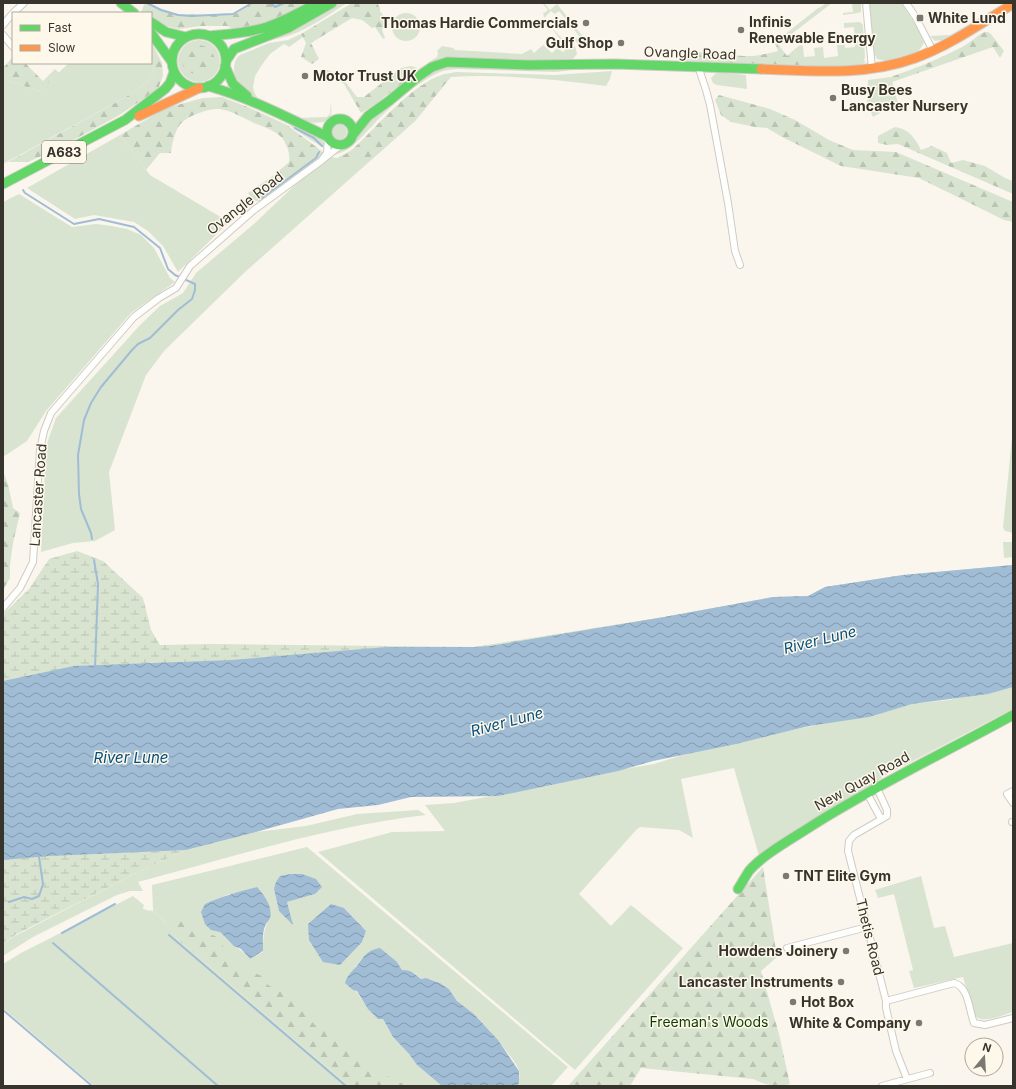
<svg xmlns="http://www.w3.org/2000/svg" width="1016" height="1089" font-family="Inter,sans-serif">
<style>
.green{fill:#d8e4d0;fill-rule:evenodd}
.forest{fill:url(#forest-firs)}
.wetland{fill:url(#wetland-marsh)}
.water{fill:url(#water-waves)}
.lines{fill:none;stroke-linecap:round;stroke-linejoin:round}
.stream{stroke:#a0bdd5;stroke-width:2}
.street-casing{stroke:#cfcbc4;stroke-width:8}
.fast-casing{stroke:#cfcbc4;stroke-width:11}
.slow-casing{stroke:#cfcbc4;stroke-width:11}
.street{stroke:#fefefc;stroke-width:6}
.fast{stroke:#63d668;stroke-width:9}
.slow{stroke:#ff974d;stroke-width:9}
.poi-dot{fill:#7b7871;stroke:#fef8ea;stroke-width:1.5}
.labels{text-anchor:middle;stroke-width:3;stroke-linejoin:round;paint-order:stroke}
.shield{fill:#fef8ea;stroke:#726f66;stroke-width:1}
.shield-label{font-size:13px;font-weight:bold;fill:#36342d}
.poi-label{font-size:14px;font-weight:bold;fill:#36342d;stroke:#fef8ea;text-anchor:start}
.street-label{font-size:14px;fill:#36342d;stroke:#fef8ea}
.park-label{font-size:14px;fill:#0d3d00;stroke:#fef8ea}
.water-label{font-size:15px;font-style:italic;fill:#034f7f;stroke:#fef8ea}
</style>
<defs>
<pattern id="forest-firs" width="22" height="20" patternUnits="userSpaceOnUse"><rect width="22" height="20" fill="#d8e4d0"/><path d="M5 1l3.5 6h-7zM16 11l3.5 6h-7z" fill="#bac4b3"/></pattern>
<pattern id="wetland-marsh" width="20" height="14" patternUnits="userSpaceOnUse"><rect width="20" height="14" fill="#d8e4d0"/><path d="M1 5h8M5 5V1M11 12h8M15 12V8" fill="none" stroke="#bac4b3"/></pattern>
<pattern id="water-waves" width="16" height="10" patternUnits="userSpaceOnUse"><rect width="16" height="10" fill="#a0bdd5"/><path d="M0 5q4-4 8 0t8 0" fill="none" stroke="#839aad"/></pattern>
</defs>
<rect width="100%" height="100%" fill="#faf6ee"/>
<path class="green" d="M338,3H347C322,19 297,38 267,40L320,15Z
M542,3H544L550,10L557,4L585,39L578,44L575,40L579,36L559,11L555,14L551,11L544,18L543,11L544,13L548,10Z
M826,3H832L776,46L774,43L818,8L821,7Z
M852,3H861V12L858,13L843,15V13L853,12Z
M869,3H902L921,34L924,43L920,49L917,52L885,61L877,59L874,53Z
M392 27a14 14 0 1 1 28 0a14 14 0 1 1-28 0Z
M860,22L863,25L865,57L864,61L866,62C861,65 857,66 852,67H810L797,59L795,49L800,45L803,46L804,57L815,56L814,48L823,47L824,58L838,56L837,45H845V48L855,47L854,27L844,28V23Z
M972,23H973L942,40L935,41L930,36L950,35Z
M553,30H554L568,45L572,48L575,46L577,54L572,60L532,61L444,57L438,59L415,73L414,67L417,68V70L437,57L438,54L437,51L442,46L453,48L455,50L522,54L531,49L534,53L543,45L552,53L557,48L563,52L567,48Z
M301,34L303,37L289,47L284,44L270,54L261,66L255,76L253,87L254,92L257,97L297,118L327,117L330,114L331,102C331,108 333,114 328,119C316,130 288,114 276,108C260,101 233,90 234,68C234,63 236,58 240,55L269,43L288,40Z
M178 61a21 21 0 1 1 42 0a21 21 0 1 1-42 0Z
M151,59L153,64L154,74L147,82L133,93L3,164V79L39,91L69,63H151Z
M457,66L573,70L555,72L458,69C453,69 448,70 443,71C422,78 389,107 374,124C363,135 350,153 333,155L351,145L365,123L428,74L444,68Z
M612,71L610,79L606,86C554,79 503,74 451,77L415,121L244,273L164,351L146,375L109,472L115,530L95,541L73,543L41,552L46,446L56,418L141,324L160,306L183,293L196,273L255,223L295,185L331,157L337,158L352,150L396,108L430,80L445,74L456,72L555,75Z
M717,72L746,75L747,89L717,85L713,83L711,78Z
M891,77L899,107H890L873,117L867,104L868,80Z
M288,123L321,139L325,144V149L294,129Z
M331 132a8 8 0 1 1 16 0a8 8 0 1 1-16 0Z
M120,135L150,175L229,222L178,272L163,246L148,231L134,222L94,215L75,219L27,188Z
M19,194L72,227L96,224L112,226L127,229L141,235L154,248L170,278L175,282L131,313L46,411L27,441L3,457V202Z
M1013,427V533L1005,531L1003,528Z
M1003,542H1013V557L1004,558Z
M1013,686V709L884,776L869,788L759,856L734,768L681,779L693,838L679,830L640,827L637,829L579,894L611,926L631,905L683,948L575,1070L318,852L392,832L445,831L425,805L454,803L481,798L612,771L654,764L689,753L734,743L912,704L949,700Z
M418,810L426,815C328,826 233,857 138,882L143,891H130L117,895L33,937L3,956V943L15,936L140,871L186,850L256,832L306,826L357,814Z
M307,847L568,1067L551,1086H517C519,1082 520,1076 519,1071C517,1061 484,1024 475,1015C470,1010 463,1007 458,1002C454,998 453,993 449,989C442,983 429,977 421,979L415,973L402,970L397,962L361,959L358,964L347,978C357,991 365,1007 378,1019H383L393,1037L409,1054L417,1065L442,1086H361L153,911L152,885ZM274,889L315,894L287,902L292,924L279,910ZM229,894L270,918C263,929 263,939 263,952L250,959C241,949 229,943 220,932C214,924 210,913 205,904ZM344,908L366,931L362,942Z
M921,876L934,928L945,926L954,957L1013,943V1012C1002,1015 983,1025 974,1015L963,977L914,988L909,971L913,970L894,894L878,898L875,890Z
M133,896L144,905L143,909C155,911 170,930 177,939L349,1086H94L3,1008V964L21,953Z"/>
<path class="forest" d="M145,3L177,14L233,15L253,3H306L273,21L234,29L227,26H201L179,29L166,26L151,17V13H143L141,12Z
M352,3H377L380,8V11L385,18L382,30L385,38L383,39L375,27L372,28L362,20L352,18L311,43L319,59L312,64L301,57L306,43L301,34Z
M985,32H988L991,34L1004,51L1000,58L993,47L892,82L891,77C916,68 939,59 962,47C970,43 977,35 985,32Z
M151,41L162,63L163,76L158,89L118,116L53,151L28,162H8L133,93L147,82L154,74L153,64L151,59Z
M778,44L787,56L795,49L797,59L810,60V67L681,61L680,56C702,47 729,57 753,56C761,55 770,53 778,51L776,46Z
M195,45C210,45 214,52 216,65C210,76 200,74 189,73C176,62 183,52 195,45Z
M13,57V63H25L43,81L55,69L59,73L39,91L3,79V68Z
M411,66L414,67L415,73L373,106L361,113L344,84L321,70C338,68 348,86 357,97H364L401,68Z
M445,74L449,79L415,121L370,161L341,157C354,150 363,139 374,128C393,109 418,82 445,74Z
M719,95L770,109L795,120L829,140L853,150L896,152L1013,202V222L1004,220L919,178L841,166L782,137L767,128L755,127L731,122L721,115L715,100Z
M222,97L250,108L287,125L323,152L322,156L262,201C254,202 252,199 248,193L274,175L289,162C290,154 288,147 283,139C277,131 264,127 254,123C244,118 232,111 220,109C209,108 185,116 179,126C174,134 172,144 171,153H160L146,170L120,135L166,108L203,98Z
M895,127C909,129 915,138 921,150L932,146L947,153L951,163L963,160L985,166L1005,178L1013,181V194L898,144L887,145L878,143V136Z
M3,471L8,484L13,508L20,513L13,543L10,565V578L3,590Z
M763,867L777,957L761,971L779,1034L790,1084C777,1088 766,1085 753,1079L641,1068L630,1086H568Z
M148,910L153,911L167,923L180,921L217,937L229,956L241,963L246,971L263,976L268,985L290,997L315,1025L327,1031L351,1050L363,1062L375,1070L407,1086H349L177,939L164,924Z"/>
<path class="wetland" d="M77,551L103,561L143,598L151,630L160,645L212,644L474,647L664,617L773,597L808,596L825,587L903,575L1013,565V594L3,706V614L29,589L49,559Z
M256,832L186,850L140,871L17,934L3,943V842Z"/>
<path class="water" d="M1013,565V687L988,694L912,704L869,717L809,726L736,744L653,761L618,771L498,796L411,797L378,805L338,809L256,832L186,850L49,856L3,860V681L74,666L231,660L387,647H474L490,646L664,617L773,597L808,596L825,587L903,575Z
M290,874H302L316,879L322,887L315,894L287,902L293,925L279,911L274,889L276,882L280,876Z
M257,887C264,895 273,906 270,918C269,921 266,923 265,926C262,934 263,943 263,951L250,959L241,949L234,946L220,932L211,930L205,924L201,912L205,904C222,896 239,892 257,887Z
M331,904L344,908L366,931L362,942L340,965L323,962L309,940L308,924Z
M380,948L397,962L402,970C411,970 414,973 421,979L426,978L440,983L449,989L457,1001L474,1014L498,1040L519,1071V1083L517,1086H442L417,1065L409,1054L393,1037L383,1019H378L368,1009L357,991L353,990L345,983C347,976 351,972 356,967C364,957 365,951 380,948Z"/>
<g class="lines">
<path class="stream" d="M147,3L161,10L178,15L191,16L233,14L252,3
M270,3L275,7L284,3
M295,128L314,138L322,146
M23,190L25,193L74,224L99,219L134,227L160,248L168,269L175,275L195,284V290L192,299L178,310L150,338L138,344L132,350L101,387L91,403L84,420L78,455L79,494L81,509L91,533L92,539
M262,198L316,158L319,152
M94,560L98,584L95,668
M9,902L24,897L32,899L39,896L43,884L39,857
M62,933L115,904
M169,935L346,1086
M53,943L218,1086
M3,1010L92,1086"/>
<defs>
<path id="street" d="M866,3L872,69
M906,3L915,16L933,51
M13,13L24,3
M3,25L13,13
M3,35L13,47
M698,66L706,90L710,105L728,203L735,251L740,265
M328,138L327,153L321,161L336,149L344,144
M3,608L20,588L33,562L40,450L44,431L51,413L134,317L159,298L176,288L190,266L254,210L321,161
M877,788L887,810V816L854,835L849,841L848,851L886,1001V1008L896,1051L907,1079
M1013,791L1007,794L1013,803
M867,793L881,819
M1012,822H1013
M787,948L867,927
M886,1001L954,983C969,987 969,1011 974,1023L985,1025L1013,1018
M882,1086L930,1073"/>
<path id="fast" d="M121,3L134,13
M151,22L166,32L186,37
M151,33L172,62
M172 61a27 27 0 1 1 54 0a27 27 0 1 1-54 0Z
M209,36C228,34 248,33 267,27C284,21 301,12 317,3
M226,61L234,49L288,28L332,3
M225,66L233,84L247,96
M208,86C250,98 289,118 328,137
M327 132a13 13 0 1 1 26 0a13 13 0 1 1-26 0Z
M352,136L368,116L389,101L419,76L432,67L447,62L528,65L615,64L761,69
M3,184L125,120L165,89L170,83L174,72
M738,889C742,883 745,877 749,871C762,855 795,837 813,825C878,784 946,752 1013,715"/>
<path id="slow" d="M761,69C812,71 866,76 915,58C949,46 981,23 1013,4
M139,116L199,88"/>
</defs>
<use href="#street" class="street-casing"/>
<use href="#fast" class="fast-casing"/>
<use href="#slow" class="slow-casing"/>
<use href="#street" class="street"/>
<use href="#fast" class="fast"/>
<use href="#slow" class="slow"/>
</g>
<g class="poi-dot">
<rect x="916" y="14" width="8" height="8" rx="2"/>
<circle cx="586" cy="23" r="4"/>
<circle cx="741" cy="30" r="4"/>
<circle cx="621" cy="43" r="4"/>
<circle cx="305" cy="76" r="4"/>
<circle cx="833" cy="98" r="4"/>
<circle cx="786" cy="876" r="4"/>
<circle cx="846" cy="951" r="4"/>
<circle cx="841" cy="982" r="4"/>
<circle cx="793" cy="1002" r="4"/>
<circle cx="919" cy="1023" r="4"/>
</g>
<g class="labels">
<rect class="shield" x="42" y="141" width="44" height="22" rx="3"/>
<g class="shield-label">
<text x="64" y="157">A683</text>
</g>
<g class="poi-label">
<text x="928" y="23">White Lund</text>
<text x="749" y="27">Infinis<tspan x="749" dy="16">Renewable Energy</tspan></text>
<text x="578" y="28" text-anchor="end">Thomas Hardie Commercials</text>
<text x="613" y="48" text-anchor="end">Gulf Shop</text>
<text x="313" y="81">Motor Trust UK</text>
<text x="841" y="95">Busy Bees<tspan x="841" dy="16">Lancaster Nursery</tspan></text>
<text x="794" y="881">TNT Elite Gym</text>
<text x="838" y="956" text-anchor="end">Howdens Joinery</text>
<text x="833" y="987" text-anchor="end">Lancaster Instruments</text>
<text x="801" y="1007">Hot Box</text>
<text x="911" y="1028" text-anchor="end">White &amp; Company</text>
</g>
<g class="street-label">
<text transform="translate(690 53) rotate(2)" y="5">Ovangle Road</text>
<text transform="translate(245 203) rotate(-38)" y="5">Ovangle Road</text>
<text transform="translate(38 495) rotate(-86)" y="5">Lancaster Road</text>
<text transform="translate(862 781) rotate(-29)" y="5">New Quay Road</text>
<text transform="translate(870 937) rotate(76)" y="5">Thetis Road</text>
</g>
<g class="park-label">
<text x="709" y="1027">Freeman's Woods</text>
</g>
<g class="water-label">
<text transform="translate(820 640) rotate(-14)" y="5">River Lune</text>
<text transform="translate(507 722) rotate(-15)" y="5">River Lune</text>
<text x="131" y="763">River Lune</text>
</g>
</g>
<rect width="1016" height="1089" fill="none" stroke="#36342d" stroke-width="8"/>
<rect x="12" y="12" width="140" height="52" fill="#fef8ea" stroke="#aeaa9e"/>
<rect x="20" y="25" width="20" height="6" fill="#63d668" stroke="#aeaa9e"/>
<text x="48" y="32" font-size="12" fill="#36342d">Fast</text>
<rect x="20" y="45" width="20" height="6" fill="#ff974d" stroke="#aeaa9e"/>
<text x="48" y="52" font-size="12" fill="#36342d">Slow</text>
<g transform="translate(984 1057) rotate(18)"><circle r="19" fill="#fef8ea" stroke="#aeaa9e"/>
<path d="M0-3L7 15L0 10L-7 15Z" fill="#7b7871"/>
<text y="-6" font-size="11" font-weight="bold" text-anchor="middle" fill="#36342d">N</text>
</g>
</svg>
